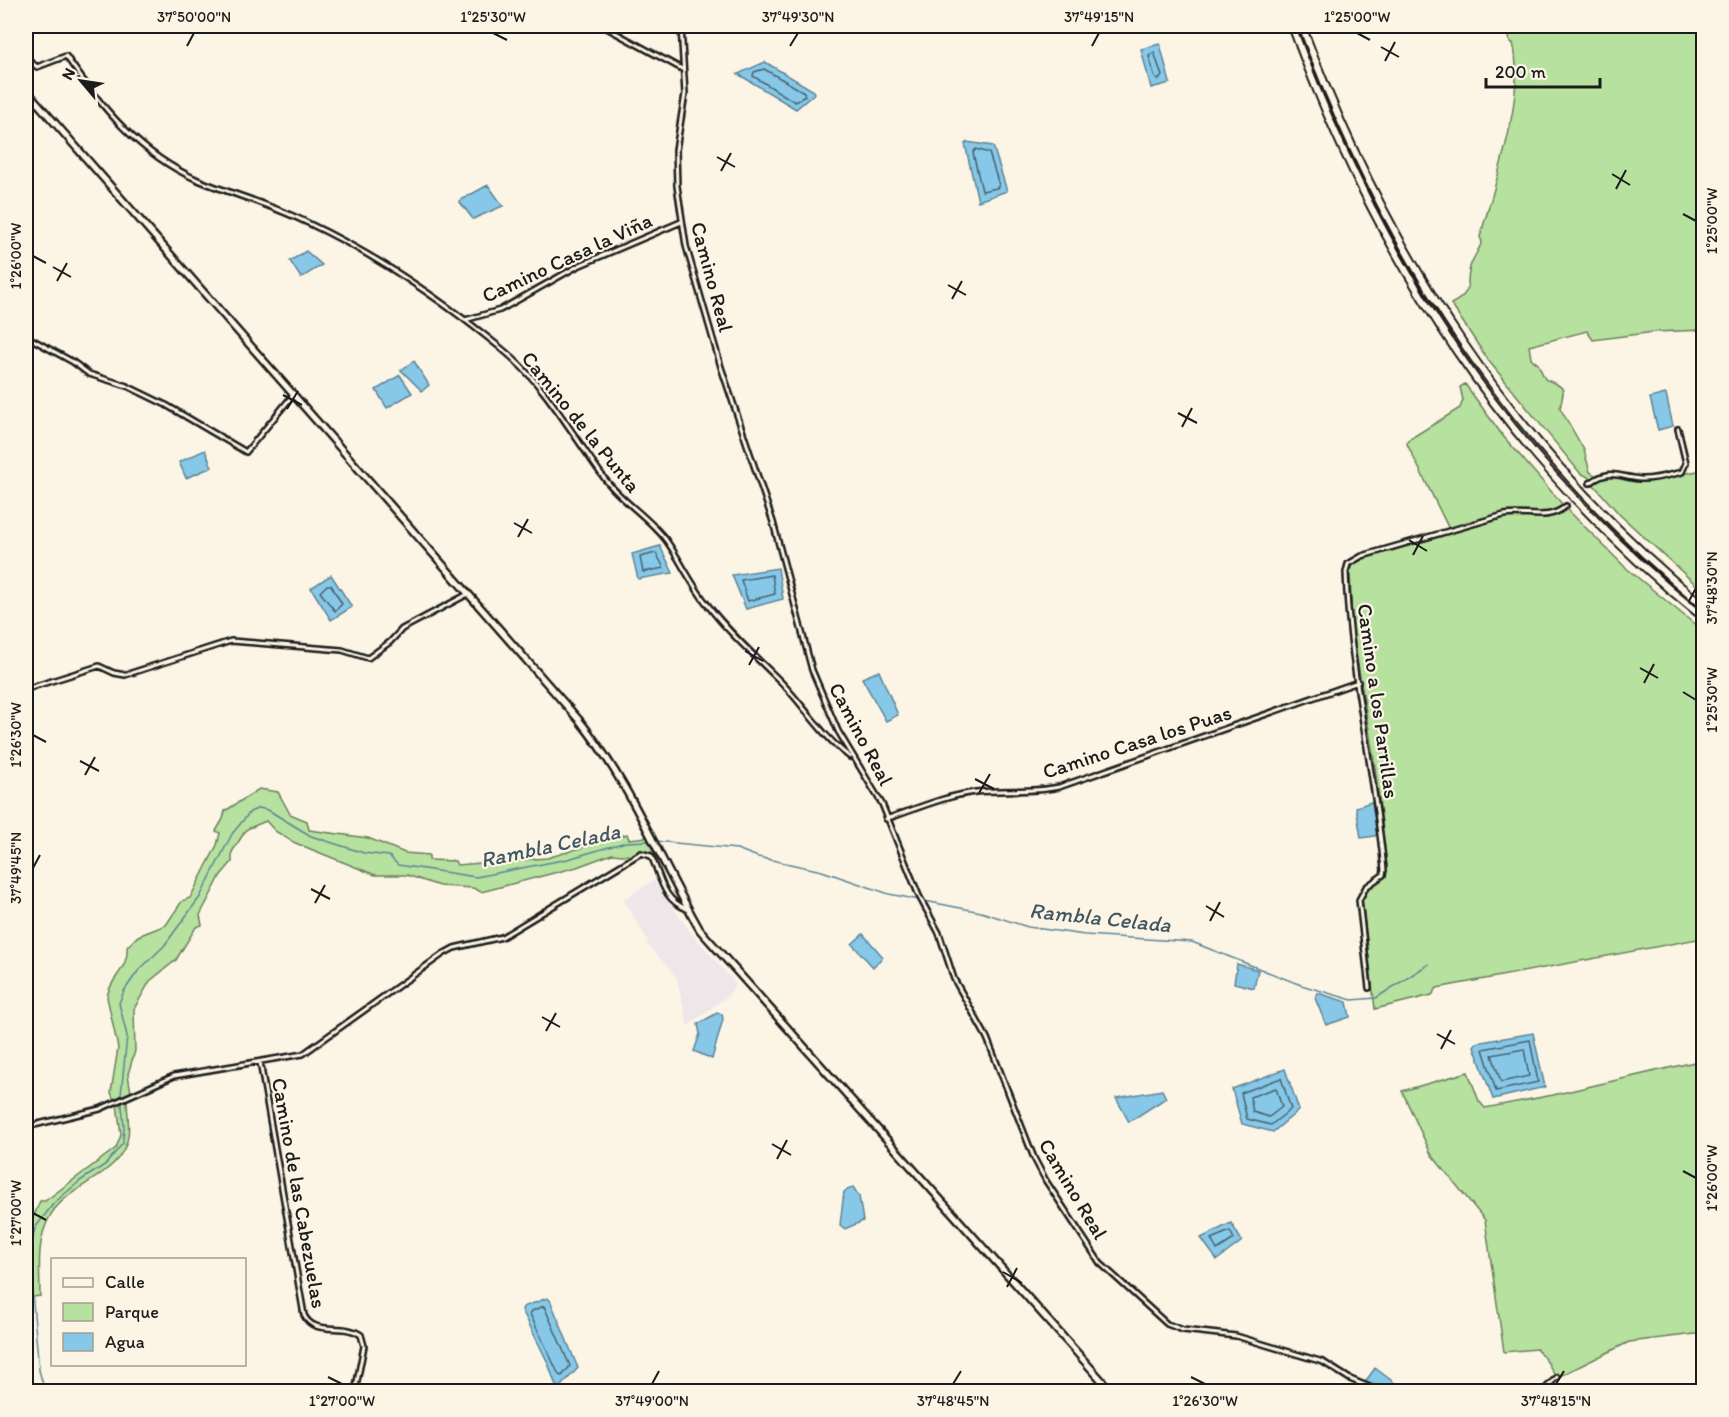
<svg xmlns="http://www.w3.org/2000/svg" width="1729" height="1417" font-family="Itim,sans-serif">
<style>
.built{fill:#eee7ea}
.green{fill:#b6e19e;stroke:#697e5d;stroke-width:1.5}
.water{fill:#87c8e8;stroke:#5c8396;stroke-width:1.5}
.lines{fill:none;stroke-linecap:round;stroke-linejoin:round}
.shore{stroke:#47616e;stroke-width:1.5}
.stream{stroke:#5c8396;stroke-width:1.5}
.street-tunnel{stroke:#dad4c7;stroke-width:3;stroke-dasharray:3 1.5;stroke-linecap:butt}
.street-casing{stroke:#1c1c1c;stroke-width:8}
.primary-casing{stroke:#1c1c1c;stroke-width:10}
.highway-casing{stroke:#1c1c1c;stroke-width:10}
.street{stroke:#fcf5e5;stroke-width:3}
.primary{stroke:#fcf5e5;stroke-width:5}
.highway{stroke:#fcf5e5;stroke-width:6}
.ticks{fill:none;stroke:#1c1c1c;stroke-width:2}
.labels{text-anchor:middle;stroke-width:4.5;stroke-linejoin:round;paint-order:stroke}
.street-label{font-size:21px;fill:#1c1c1c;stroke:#fcf5e5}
.water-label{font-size:22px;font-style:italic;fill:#415863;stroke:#fcf5e5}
.neatline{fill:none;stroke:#1c1c1c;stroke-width:2}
.ticks-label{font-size:15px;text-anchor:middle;fill:#1c1c1c}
</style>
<rect width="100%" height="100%" fill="#fcf5e5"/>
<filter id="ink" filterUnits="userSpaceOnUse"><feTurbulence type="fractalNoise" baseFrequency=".0167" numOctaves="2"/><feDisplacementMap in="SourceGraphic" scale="12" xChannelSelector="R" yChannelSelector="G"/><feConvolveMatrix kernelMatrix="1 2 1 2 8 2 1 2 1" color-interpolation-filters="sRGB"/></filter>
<g filter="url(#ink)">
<path class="built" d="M654,880L688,929L736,984L729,995L688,1026L676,976L646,943L648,941L623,899Z"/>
<path class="green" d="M1507,26H1703V330L1654,332L1593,340L1587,331L1529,346L1531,358L1538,364L1545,379C1566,388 1565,387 1560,408L1584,450L1590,472L1595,475L1592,479L1580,473L1488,360L1451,304C1475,292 1464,284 1471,264C1474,257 1479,249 1482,242L1480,237C1495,184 1526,96 1513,43H1510Z
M1465,384L1503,436L1564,506L1551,514L1514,512L1449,529L1407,444L1408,440L1460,408L1463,400L1460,387Z
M1703,470V591L1620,515L1593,484L1611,474L1647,481Z
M1567,509L1625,567L1703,631V938L1437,988L1432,995L1375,1009L1362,900L1367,889L1386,876L1387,868L1375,766L1352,629L1350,570L1353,564L1360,560L1514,515L1547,518Z
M259,789L278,792L290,814L307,821L309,830L368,838L405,853L429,855V860L455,861L457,865L547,858L627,834L629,839L647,837L654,852L642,851L634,856L612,854L577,867L481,892L473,888L439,886L407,875H375L293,842L275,831L266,821L247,829L244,833L232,852V862L221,875L200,915L202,925L196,927L176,960L150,981L134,1009L135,1051L128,1074L131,1093L114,1101L111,1092L118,1048L107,997C110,977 129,970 127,947L138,936L166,925L182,901L190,898L217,845L220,833L216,831L223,819L225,811Z
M1703,1060V1333L1629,1342L1556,1378L1548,1363L1537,1349L1504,1352L1485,1220L1431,1154L1402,1091L1468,1072L1479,1101L1485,1108L1553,1095Z
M127,1100C127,1112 130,1125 128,1137C122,1176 65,1185 49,1218C36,1243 40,1269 40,1296L26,1298V1234L40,1201H45L116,1148L121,1135L117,1104Z"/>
<path class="water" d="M1160,44L1170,83L1151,88L1141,49Z
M765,62L814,91L815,93L796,109L738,74Z
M967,142L993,146L1007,191L978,201L965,144Z
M488,185L503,206L473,219L459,201Z
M306,251L322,265L301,278L290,261Z
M414,361L429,385L422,391L401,370Z
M400,375L412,393L387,408L376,390Z
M1666,394L1673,426L1658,430L1650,398Z
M205,450L212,467L186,478L179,462Z
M660,546L673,573L638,579L632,554Z
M778,568L783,599L746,609L732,575Z
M331,575L352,607L331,620L311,588Z
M879,671L898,715L886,721L862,678Z
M1371,802L1374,804L1378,832L1375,836L1361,838L1356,807Z
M863,934L883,957L873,967L852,944Z
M1237,964L1258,970L1254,988L1234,983Z
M1318,993L1347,1002L1350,1017L1326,1025L1315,998Z
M717,1013L722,1014L723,1019L712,1059L694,1051L700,1034L698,1024Z
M1533,1033L1545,1087L1493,1099L1474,1046L1476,1043Z
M1285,1069L1299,1110L1273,1132L1242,1124L1232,1089Z
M1162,1090L1166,1098L1129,1122L1116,1098Z
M853,1187L859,1196L863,1221L845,1229L840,1225L844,1192Z
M1231,1223L1242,1241L1217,1260L1201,1238Z
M547,1298L550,1300L578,1368L560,1387L556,1386L548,1363L522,1310L523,1307Z
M1375,1368L1400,1387L1398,1391H1390L1365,1382Z"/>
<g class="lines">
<path class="shore" d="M1154,52L1162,76L1158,80L1155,78L1149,56Z
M764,69L804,92L805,96L795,102L753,76L754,72Z
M976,149L989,153L999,185L997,188L982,191L973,153Z
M656,553L664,568L643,572L640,557Z
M772,575L775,594L748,601L741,580Z
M327,585H331L342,604L335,611L320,592Z
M1530,1040L1538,1082L1496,1091L1483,1049Z
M1524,1049L1529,1076L1501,1082L1492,1055Z
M1281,1078L1291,1109L1271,1125L1247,1119L1241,1093Z
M1276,1088L1282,1107L1269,1117L1253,1112L1250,1097Z
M1230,1231L1234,1239L1217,1250L1211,1239Z
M544,1306L570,1366L562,1376L559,1375L530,1314L532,1311Z"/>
<path class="stream" d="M655,841L737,849L758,857L822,871L889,894L981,912L1028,927L1085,935L1192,942L1301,985L1352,1000L1376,998L1429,964
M45,1392L39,1370L32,1292L30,1252L35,1228L54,1203L80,1181L106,1164L123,1143L124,1127L121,1095L127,1036L119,1003L124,991L138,971L164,946L200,897L232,834L250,812L259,808L268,810L311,836L364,853L389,856L398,865L476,877L568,859L626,842L650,841"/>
<path class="street-tunnel" d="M1566,506L1590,483"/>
<defs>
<path id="street" d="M603,26L682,69
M681,26L685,94L676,150L677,186L686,246L721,367L773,522L812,670L838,731L882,804L919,896L939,933L954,979L987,1038L1034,1158L1046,1181L1100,1263L1167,1324L1183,1330L1236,1336L1323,1362L1350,1379L1381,1392
M26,58L37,67L66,56C101,107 139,154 198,180C234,195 273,205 308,223C378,256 442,300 502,349C544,383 570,431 602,475C619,500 648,516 666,540C681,561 691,584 707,604C727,631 753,654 777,678C803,703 820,735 850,757
M465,320L500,310L578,266L681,222
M26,336L73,362L89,374L127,386L166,405L246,452L293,395
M1590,483C1609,468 1619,477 1640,479C1653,480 1670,475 1682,472L1686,463L1678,429
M26,689L99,666L114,673L125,675L231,641L342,650L368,658L390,642L402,629L468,594
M886,819C916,809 944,796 976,792C1004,789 1032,793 1059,787L1358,682
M1369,988L1359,900L1366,887L1383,875L1384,870C1375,770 1349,672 1346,572L1348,564L1362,556L1504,515C1526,511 1548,522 1566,506
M260,1062L304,1315C314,1337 344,1322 361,1335L364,1346L355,1392
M26,1127L100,1109L174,1076L303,1054L443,954L454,948L502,937L641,853L651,856C661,876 662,900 687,909
M1542,1392L1557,1377"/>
<path id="primary" d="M26,90L579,720C631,784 659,859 700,930L1112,1392"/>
<path id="highway" d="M1292,26C1378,260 1507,461 1704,618
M1302,26C1388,256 1512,448 1704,606"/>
</defs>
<use href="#street" class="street-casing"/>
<use href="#primary" class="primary-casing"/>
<use href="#highway" class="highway-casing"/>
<use href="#street" class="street"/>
<use href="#primary" class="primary"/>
<use href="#highway" class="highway"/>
</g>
</g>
<path class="ticks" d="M493,33L507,40M1357,33L1370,40M187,46L194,33M790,46L798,33M1092,46L1099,33M1381,47L1399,57M1385,61L1395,42M717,157L735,167M721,171L731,153M1612,174L1630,185M1616,189L1626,170M1683,214L1696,221M33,256L46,263M53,267L71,277M57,281L67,263M948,285L966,295M952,299L962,281M283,395L302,405M287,409L298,391M1178,413L1197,423M1182,427L1192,408M514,523L532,533M518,537L528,519M1409,540L1427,551M1413,555L1423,536M1689,601L1696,588M745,651L763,661M749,665L759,647M1640,668L1658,678M1644,683L1654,664M1683,692L1696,700M33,735L46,742M80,761L99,771M85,775L95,757M975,779L994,789M979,793L990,774M33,868L40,855M311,889L330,899M315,903L325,885M1206,906L1224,917M1210,921L1220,902M542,1017L560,1027M546,1031L556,1013M1437,1034L1455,1044M1441,1049L1451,1030M772,1144L791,1155M777,1159L787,1140M1683,1171L1696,1178M33,1213L46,1220M1003,1272L1022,1283M1007,1287L1017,1268M328,1377L342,1384M1191,1377L1205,1384M652,1384L659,1371M953,1384L961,1371M1556,1384L1564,1371"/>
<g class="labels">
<g class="street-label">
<text transform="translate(567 258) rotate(-25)" y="7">Camino Casa la Viña</text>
<text transform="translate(712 277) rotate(75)" y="7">Camino Real</text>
<text transform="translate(581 422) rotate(51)" y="7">Camino de la Punta</text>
<text transform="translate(1378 701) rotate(82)" y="7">Camino a los Parrillas</text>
<text transform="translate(861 734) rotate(62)" y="7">Camino Real</text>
<text transform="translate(1137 742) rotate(-18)" y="7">Camino Casa los Puas</text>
<text transform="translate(1073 1189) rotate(59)" y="7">Camino Real</text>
<text transform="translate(299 1193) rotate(80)" y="7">Camino de las Cabezuelas</text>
</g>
<g class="water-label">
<text transform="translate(550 845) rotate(-12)" y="8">Rambla Celada</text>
<text transform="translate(1100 917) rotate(6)" y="8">Rambla Celada</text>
</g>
</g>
<rect width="1729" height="1417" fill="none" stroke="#fcf5e5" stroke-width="66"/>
<rect x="51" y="1258" width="195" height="108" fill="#fcf5e5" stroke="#a29e95" stroke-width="1.5"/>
<rect x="63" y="1278" width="30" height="9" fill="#fcf5e5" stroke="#a29e95" stroke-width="1.5"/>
<text x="105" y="1288" font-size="18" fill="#1c1c1c">Calle</text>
<rect x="63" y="1303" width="30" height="18" fill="#b6e19e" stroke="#a29e95" stroke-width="1.5"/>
<text x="105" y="1318" font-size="18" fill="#1c1c1c">Parque</text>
<rect x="63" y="1333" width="30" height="18" fill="#87c8e8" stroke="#a29e95" stroke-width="1.5"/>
<text x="105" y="1348" font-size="18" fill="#1c1c1c">Agua</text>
<g transform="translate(81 81) rotate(299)" stroke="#fcf5e5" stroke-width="4.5" paint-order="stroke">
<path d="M0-4.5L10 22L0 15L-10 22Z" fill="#1c1c1c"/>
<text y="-9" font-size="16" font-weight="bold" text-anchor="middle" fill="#1c1c1c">N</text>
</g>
<path d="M1486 78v9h114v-9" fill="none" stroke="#1c1c1c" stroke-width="3"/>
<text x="1495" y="78" font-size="18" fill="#1c1c1c" stroke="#fcf5e5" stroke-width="4.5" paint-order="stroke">200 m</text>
<rect x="33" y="33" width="1663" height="1351" class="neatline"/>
<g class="ticks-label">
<text x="194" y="22">37°50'00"N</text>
<text x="493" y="22">1°25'30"W</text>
<text x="798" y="22">37°49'30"N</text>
<text x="1099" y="22">37°49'15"N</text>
<text x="1357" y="22">1°25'00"W</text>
<text transform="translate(1712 221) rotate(-90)" y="5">1°25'00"W</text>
<text transform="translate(16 256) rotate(-90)" y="5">1°26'00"W</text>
<text transform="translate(1712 588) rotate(-90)" y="5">37°48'30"N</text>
<text transform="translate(1712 700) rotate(-90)" y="5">1°25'30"W</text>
<text transform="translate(16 735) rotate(-90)" y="5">1°26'30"W</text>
<text transform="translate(16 868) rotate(-90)" y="5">37°49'45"N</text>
<text transform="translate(1712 1178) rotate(-90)" y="5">1°26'00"W</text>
<text transform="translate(16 1213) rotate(-90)" y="5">1°27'00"W</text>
<text x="342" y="1406">1°27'00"W</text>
<text x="652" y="1406">37°49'00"N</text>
<text x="953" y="1406">37°48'45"N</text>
<text x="1205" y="1406">1°26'30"W</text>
<text x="1556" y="1406">37°48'15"N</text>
</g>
</svg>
